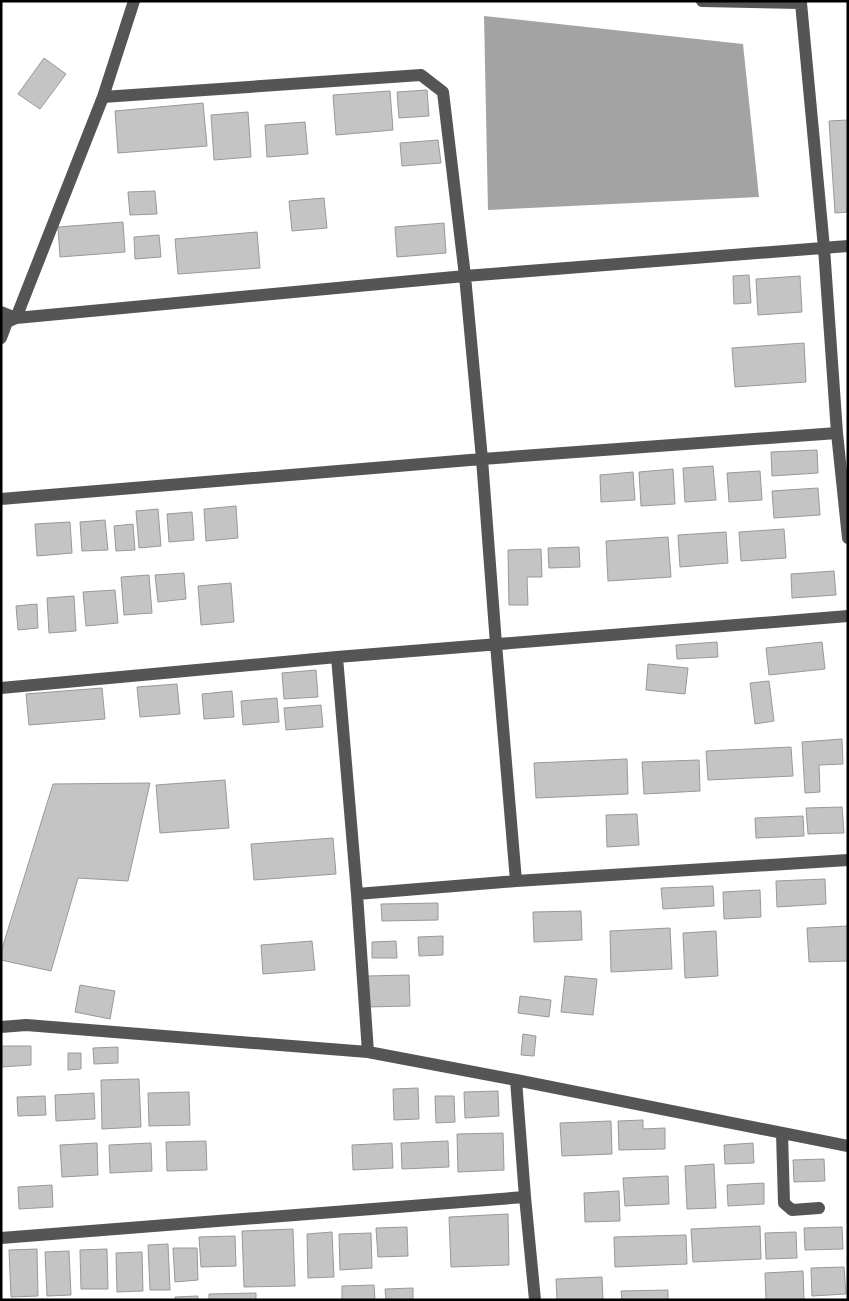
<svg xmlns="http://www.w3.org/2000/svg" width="849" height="1301" font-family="Signika,sans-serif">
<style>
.water{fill:#a3a3a3}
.building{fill:#c4c4c4;stroke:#999}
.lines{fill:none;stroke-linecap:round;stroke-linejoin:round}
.minor{stroke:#555;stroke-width:12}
</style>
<rect width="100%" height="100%" fill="#fff"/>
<path class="water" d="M484,16L743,44L759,197L488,210Z"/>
<path class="building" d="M44,58L66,74L40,109L18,94Z
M427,90L429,116L399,118L397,92Z
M390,91L393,130L336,135L333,95Z
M203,103L207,146L118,153L115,111Z
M248,112L251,157L214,160L211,115Z
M848,120V212L835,213L829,121Z
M305,122L308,154L267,157L265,125Z
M438,140L441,163L402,166L400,143Z
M155,191L157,214L130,215L128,192Z
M324,198L327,228L292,231L289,201Z
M123,222L125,252L60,257L58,227Z
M444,223L446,253L397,257L395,227Z
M257,232L260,268L178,274L175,239Z
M159,235L161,257L135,259L134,237Z
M749,275L751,303L734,304L733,276Z
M800,276L802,312L758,315L756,279Z
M804,343L806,382L735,387L732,348Z
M817,450L818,473L772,476L771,452Z
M713,466L716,500L685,502L683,468Z
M673,469L675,504L641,506L639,472Z
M760,471L762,500L729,502L727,473Z
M633,472L635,500L601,502L600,475Z
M818,488L820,515L774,518L772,491Z
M236,506L238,538L206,541L204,509Z
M158,509L161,546L139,548L136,511Z
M192,512L194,540L169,542L167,514Z
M105,520L108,550L82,551L80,522Z
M70,522L72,553L37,556L35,524Z
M133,524L135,550L116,551L114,526Z
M784,529L786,558L741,561L739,532Z
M726,532L728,563L680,567L678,535Z
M668,537L671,577L608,581L606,541Z
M579,547L580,567L549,568L548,548Z
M541,549L542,577H527L528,605H509L508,550Z
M834,571L836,595L792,598L791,574Z
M184,573L186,599L158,602L155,575Z
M149,575L152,613L124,615L121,577Z
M231,583L234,622L201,625L198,586Z
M115,590L118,623L86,626L83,592Z
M74,596L76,631L49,633L47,598Z
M37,604L38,628L18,630L16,606Z
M717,642L718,657L677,659L676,645Z
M822,642L825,669L769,675L766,648Z
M648,664L688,668L685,694L646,690Z
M316,670L318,697L284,699L282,673Z
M769,681L774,721L755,724L750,683Z
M177,684L180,714L140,717L137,687Z
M102,688L105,719L29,725L26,694Z
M232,691L234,717L204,719L202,694Z
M277,698L279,722L243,725L241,701Z
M321,705L323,727L286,730L284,708Z
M842,739L843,764L819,765L820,792L805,793L802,742Z
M791,747L793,776L708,780L706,751Z
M627,759L628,794L536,798L534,763Z
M699,760L700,791L644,794L642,762Z
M225,780L229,828L160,833L156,785Z
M150,783L128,881L78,878L51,971L1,960V952L53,784Z
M842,807L844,833L808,834L806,808Z
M637,814L639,845L607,847L606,815Z
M803,816L804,836L756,838L755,818Z
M333,838L336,874L254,880L251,844Z
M825,879L826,904L777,907L776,881Z
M713,886L714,906L663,909L661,888Z
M760,890L761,917L724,919L723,892Z
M438,903V920L382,921L381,904Z
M581,911L582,940L534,942L533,912Z
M848,926V961L809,962L807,928Z
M670,928L672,969L611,972L610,931Z
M716,931L718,976L685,978L683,933Z
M443,936V955L419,956L418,937Z
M312,941L315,970L263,974L261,945Z
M396,941L397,958H372V942Z
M409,975L410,1006L367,1007V976Z
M565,976L597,979L593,1015L561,1012Z
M80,985L115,991L110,1019L75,1012Z
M520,996L551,1000L549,1017L518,1013Z
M523,1034L536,1036L534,1056L521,1055Z
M1,1046H31V1065L1,1067Z
M118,1047V1063L94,1064L93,1048Z
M68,1053H81V1069L68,1070Z
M139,1079L141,1127L102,1129L101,1080Z
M418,1088L419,1119L394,1120L393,1089Z
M498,1091L499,1116L465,1118L464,1092Z
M189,1092L190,1125L149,1126L148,1093Z
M94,1093L95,1119L56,1121L55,1095Z
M45,1096L46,1115L18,1116L17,1097Z
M435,1096H454L455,1122L436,1123Z
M643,1120V1129L665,1128V1149L619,1150L618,1121Z
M611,1121L612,1154L562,1156L560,1123Z
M503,1133L504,1170L458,1172L457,1134Z
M206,1141L207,1170L167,1171L166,1142Z
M448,1141L449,1167L402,1169L401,1143Z
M97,1143L98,1175L62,1177L60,1145Z
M151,1143L152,1171L110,1173L109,1145Z
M392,1143L393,1168L353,1170L352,1145Z
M753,1143L754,1163L725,1164L724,1145Z
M824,1159L825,1181L794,1182L793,1160Z
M714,1164L716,1208L687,1209L685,1166Z
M668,1176L669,1204L625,1206L623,1178Z
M764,1183V1204L728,1206L727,1185Z
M52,1185L53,1207L19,1209L18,1187Z
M619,1191L620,1221L585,1222L584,1193Z
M508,1214L509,1265L451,1267L449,1217Z
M760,1226L761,1259L693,1262L691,1229Z
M407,1227L408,1256L378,1257L376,1228Z
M842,1227L843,1249L805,1250L804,1228Z
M293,1229L295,1286L244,1287L242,1231Z
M332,1232L334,1277L308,1278L307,1234Z
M796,1232L797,1258L766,1259L765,1233Z
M371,1233L372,1268L340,1270L339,1234Z
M686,1235L687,1264L615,1267L614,1237Z
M235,1236L236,1266L201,1267L199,1237Z
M168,1244L170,1290H150L148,1245Z
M173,1248H197L198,1280L175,1282Z
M37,1249L38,1296L11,1297L9,1250Z
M107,1249L108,1289H81L80,1250Z
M69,1251L71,1295L47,1296L45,1252Z
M142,1252L143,1291L117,1292L116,1253Z
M844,1267L846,1294L812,1296L811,1268Z
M803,1271L804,1300H766L765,1273Z
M602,1277L603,1300H557L556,1279Z
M374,1285L375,1300H342V1286Z
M413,1288V1300H386L385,1289Z
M668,1290V1300H622L621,1291Z
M256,1293V1300H209V1294Z
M198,1296V1300H175V1297Z"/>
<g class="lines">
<path class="minor" d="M702,1L801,3L824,248L837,433L848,538
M103,97L421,75L443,92L465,276L482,459L496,644L516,881
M1,312L16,318L465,276L848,246
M1,338L7,322L16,318L103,97L134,1
M1,499L482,459L837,433
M337,657L357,894L368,1052
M1,688L337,657L848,616
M357,894L516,881L848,860
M1,1027L26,1025L368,1052L516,1080L848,1146
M516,1080L525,1197L535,1300
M782,1133L784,1203L792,1210L819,1208
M1,1238L525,1197"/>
</g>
<rect width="849" height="1301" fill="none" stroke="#000000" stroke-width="5"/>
</svg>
